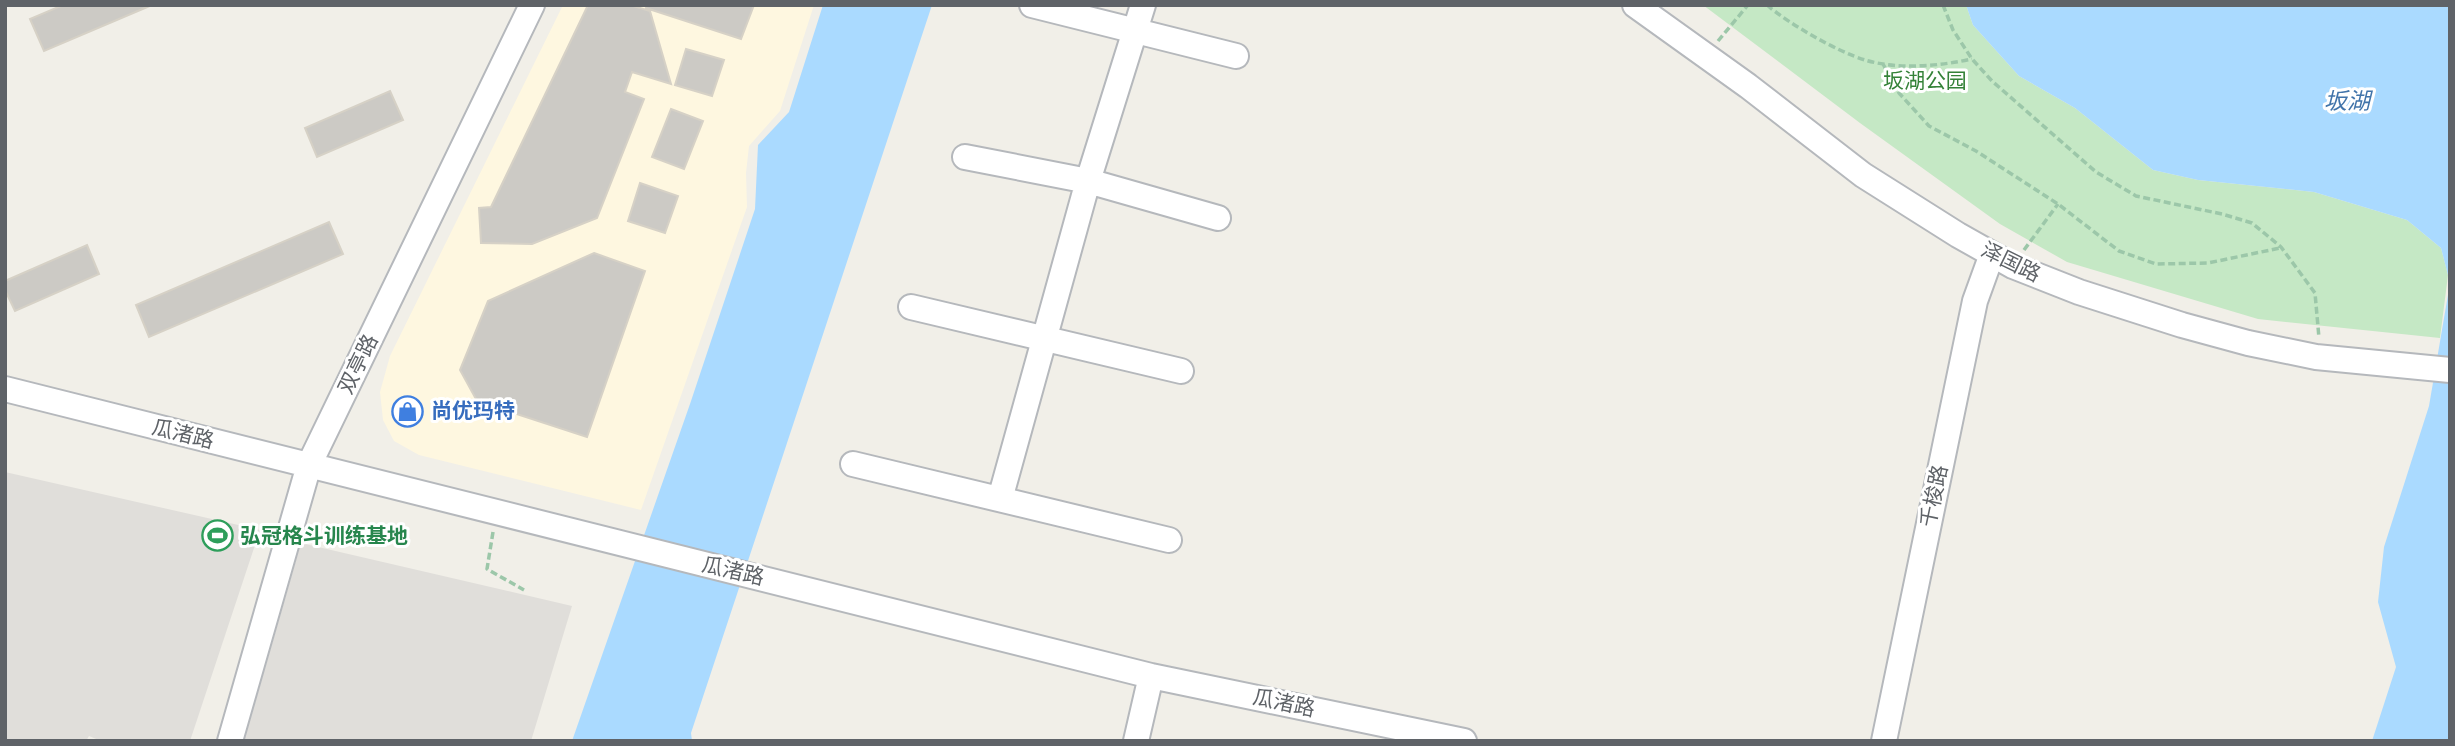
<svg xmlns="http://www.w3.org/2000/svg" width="2455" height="746" font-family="'Nunito Sans','Noto Sans SC',sans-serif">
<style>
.commercial{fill:#fef7e0}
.industrial{fill:#e0deda}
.green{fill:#c5e8c5}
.water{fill:#aadaff}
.building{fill:#cccac5;stroke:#d6d1c6;stroke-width:2}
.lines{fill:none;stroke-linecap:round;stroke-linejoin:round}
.minor-casing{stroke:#b5b8bc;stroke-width:28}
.path{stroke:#9cc7a9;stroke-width:3.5;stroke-dasharray:7 3.5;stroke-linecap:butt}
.minor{stroke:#fff;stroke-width:24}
.labels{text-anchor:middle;stroke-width:6;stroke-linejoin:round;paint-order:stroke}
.park-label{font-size:21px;fill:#348238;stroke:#fff}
.street-label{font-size:21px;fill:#5f6368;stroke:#fff}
.shop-label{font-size:21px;font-weight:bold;fill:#366cbe;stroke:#fff;text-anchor:start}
.leisure-label{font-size:21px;font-weight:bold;fill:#27864d;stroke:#fff;text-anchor:start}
.water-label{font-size:23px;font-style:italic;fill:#4174aa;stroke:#fff}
</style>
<rect width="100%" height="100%" fill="#f1efe8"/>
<path class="commercial" d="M563,5H814L780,111L749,146L746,173L747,207L641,510L419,455L394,441L383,420L380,392L390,356Z"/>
<path class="industrial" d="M5,472L260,530L190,741H101L89,736L86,741H5Z
M301,543L572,606L531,741H244Z"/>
<path class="green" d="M1703,5H1966L1973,25L2019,76L2075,108L2153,170L2198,180L2314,192L2407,220L2441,248L2448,275L2440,338L2258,319L2067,262L2000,224L1860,123Z"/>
<path class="water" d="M823,5H932L691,733L692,741H572L690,404L755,209L758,145L789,112Z
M1966,5H2450V283L2441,248L2407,220L2314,192L2198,180L2153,170L2075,108L2019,76L1973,25Z
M2450,283V741H2372L2396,667L2378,602L2384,547L2429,406Z"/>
<path class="building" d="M63,5H152L44,51L30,19Z
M588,5H630L650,11L671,84L632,72L625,92L644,99L597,218L532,244L481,243L479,208L491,207Z
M647,5H754L741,39L646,8Z
M686,49L724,60L712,96L675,85Z
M390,91L403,120L317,157L305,128Z
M671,109L703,121L684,169L652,157Z
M640,183L678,196L665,233L628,221Z
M329,222L343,254L149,337L136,305Z
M87,245L99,274L15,311L5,290V281Z
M594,253L645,271L587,437L477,401L460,370L488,301Z"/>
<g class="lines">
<defs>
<path id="minor" d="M1032,5L1236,56
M1635,5L1748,86L1863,175L1958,235L2013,266L2079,292L2182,325L2248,343L2316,357L2450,370
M965,157L1088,181L1218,218
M911,307L1181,371
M5,389L1151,676L1464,741
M853,464L1169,540
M1000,499L1088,181L1143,5
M230,741L309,465L532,5
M1136,741L1151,676
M1884,741L1975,301L1992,254"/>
</defs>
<use href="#minor" class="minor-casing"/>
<path class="path" d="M1767,5C1789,24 1838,52 1865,60C1898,70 1940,66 1972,59
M1943,5L1953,30L1972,59L1992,81L2096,172L2136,196L2222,214L2252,223L2281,247L2315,293L2319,338
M1718,41L1748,5
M1883,64L1899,93L1929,126L1976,151L2058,204L2119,251L2156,264L2208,263L2280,248
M2024,250L2058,204
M493,532L487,569L524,590"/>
<use href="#minor" class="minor"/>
</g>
<defs>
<symbol id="shop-ring" viewBox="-11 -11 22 22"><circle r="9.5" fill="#fff" stroke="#3f7fe0" stroke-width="1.5"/><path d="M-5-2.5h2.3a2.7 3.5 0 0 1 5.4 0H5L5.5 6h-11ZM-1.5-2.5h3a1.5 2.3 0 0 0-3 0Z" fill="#3f7fe0"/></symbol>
<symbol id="stadium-ring" viewBox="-11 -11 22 22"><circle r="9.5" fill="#fff" stroke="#2e9e5b" stroke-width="1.5"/><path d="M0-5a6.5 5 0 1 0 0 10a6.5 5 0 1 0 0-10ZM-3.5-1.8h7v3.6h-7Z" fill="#2e9e5b"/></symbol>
</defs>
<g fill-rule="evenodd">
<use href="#shop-ring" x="390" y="394" width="35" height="35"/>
<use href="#stadium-ring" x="200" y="518" width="35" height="35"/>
</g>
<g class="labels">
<g class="park-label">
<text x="1925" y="88">坂湖公园</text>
</g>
<g class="street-label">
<text transform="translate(2011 262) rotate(26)" y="7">泽国路</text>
<text transform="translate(358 364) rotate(-64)" y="7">双亭路</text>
<text transform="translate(183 434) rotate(14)" y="7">瓜渚路</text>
<text transform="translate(1934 496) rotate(-78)" y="7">千梭路</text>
<text transform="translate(733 571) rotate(13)" y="7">瓜渚路</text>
<text transform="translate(1284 703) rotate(12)" y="7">瓜渚路</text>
</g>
<g class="shop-label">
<text x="431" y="418">尚优玛特</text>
</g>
<g class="leisure-label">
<text x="240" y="543">弘冠格斗训练基地</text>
</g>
<g class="water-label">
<text x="2347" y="109">坂湖</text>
</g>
</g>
<rect width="2455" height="746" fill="none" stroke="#5f6368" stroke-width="14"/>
</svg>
